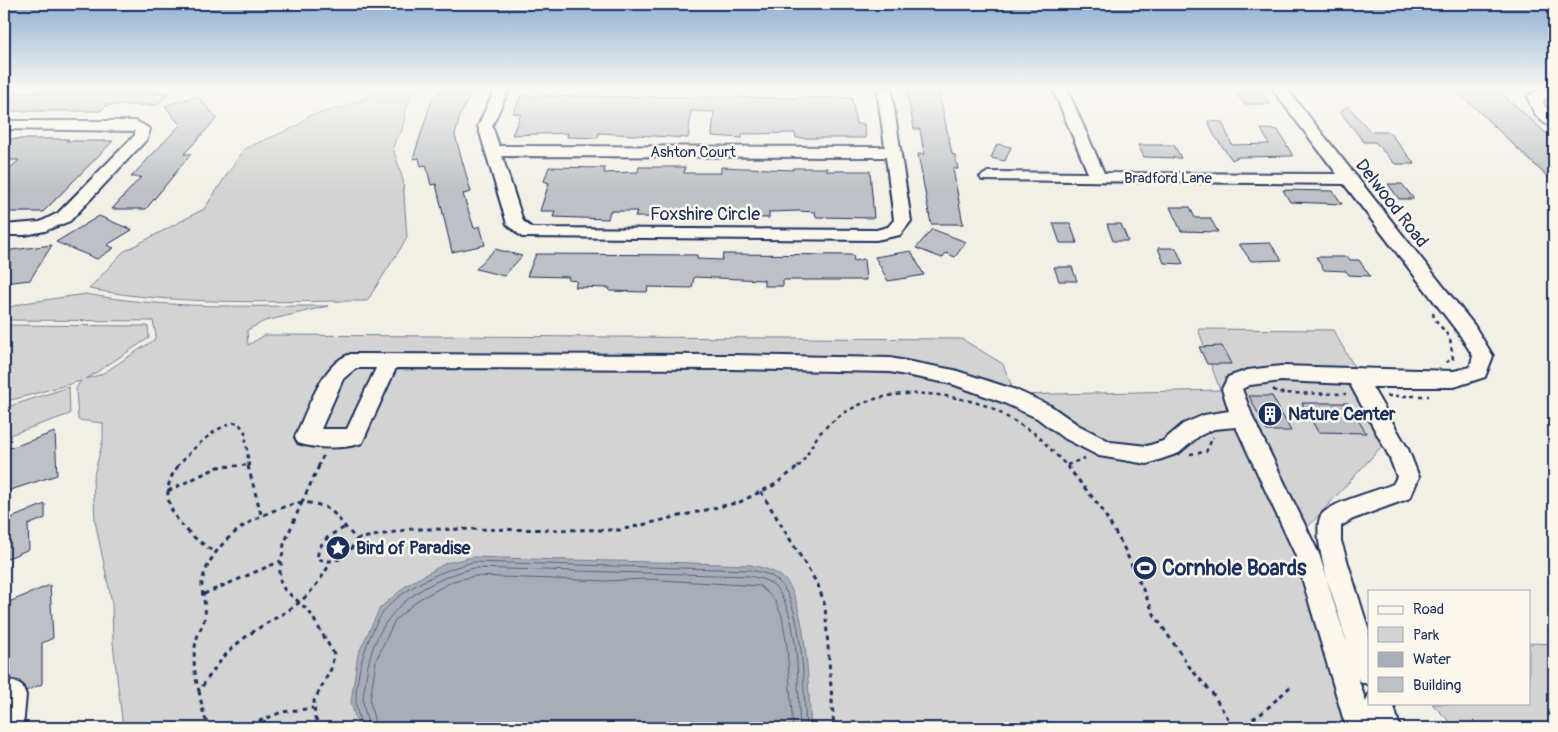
<svg xmlns="http://www.w3.org/2000/svg" width="1558" height="732" font-family="Pangolin,sans-serif">
<style>
.green{fill:#d2d3d2;stroke:#768198}
.water{fill:#a9adb7;stroke:#707b93}
.lines{fill:none;stroke-linecap:round;stroke-linejoin:round}
.shore{stroke:#546182;stroke-width:1}
.building{fill:#bdc0c4;stroke:#1b2f5e}
.minor-casing{stroke:#1b2f5e;stroke-width:4}
.path-far1{stroke:#1b2f5e;stroke-width:2.5;stroke-dasharray:4 4;stroke-linecap:butt}
.path{stroke:#1b2f5e;stroke-width:3;stroke-dasharray:4.5 4.5;stroke-linecap:butt}
.minor{fill:#fbf7ec;fill-rule:evenodd}
.labels{text-anchor:middle;stroke-width:5;stroke-linejoin:round;paint-order:stroke}
.far-street-label{font-size:15px;fill:#1b2f5e;stroke:#fbf7ec}
.street-label{font-size:18px;fill:#1b2f5e;stroke:#fbf7ec}
.poi-label{font-size:18px;font-weight:bold;fill:#1b2f5e;stroke:#fbf7ec;text-anchor:start}
.near-poi-label{font-size:21px;font-weight:bold;fill:#1b2f5e;stroke:#fbf7ec;text-anchor:start}
</style>
<rect width="100%" height="100%" fill="#f2efe6"/>
<filter id="ink" filterUnits="userSpaceOnUse"><feTurbulence type="fractalNoise" baseFrequency=".02" numOctaves="2"/><feDisplacementMap in="SourceGraphic" scale="10" xChannelSelector="R" yChannelSelector="G"/><feConvolveMatrix kernelMatrix="1 2 1 2 8 2 1 2 1" color-interpolation-filters="sRGB"/></filter>
<g filter="url(#ink)">
<path class="green" d="M385,89H415L404,112L405,117L401,133L396,138L393,148L403,180L407,238L367,301C275,301 180,306 89,289L123,252L204,209L244,149L297,126L308,116L347,106Z
M86,294C166,309 247,306 328,306L265,321L247,330L248,345L265,335L962,339L1003,364L1015,395L1220,390L1198,329L1333,330L1393,434L1308,527L1365,728H123L113,643L112,603L95,521L93,479L103,440V423L78,420L76,388L81,381L4,402V325L148,326L149,338L86,379L102,374L154,340L156,335L153,321L4,320V309L24,303Z
M69,387L70,414L4,437V408Z
M1529,643L1554,644V728H1456L1432,704L1529,703Z"/>
<path class="water" d="M473,557C565,561 658,561 751,565C762,568 774,570 783,578C808,599 808,695 811,728H358L351,702L358,654L380,608L407,585L446,563Z"/>
<g class="lines">
<path class="shore" d="M362,728C360,720 356,710 356,702C355,676 368,632 384,611C402,588 445,569 473,562L750,570C760,572 771,574 778,581C805,606 803,692 806,728
M369,728C367,719 364,710 363,701C363,694 365,686 366,678C373,616 416,583 474,568L749,576C759,578 770,580 777,589C801,620 797,689 800,728
M376,728L370,701L376,660L395,620L418,600L453,581L475,576L606,581L645,579L760,586L774,599L782,616L787,647L793,728"/>
</g>
<path class="building" d="M448,89H473L460,116L455,135L471,192L463,194L474,228L480,226L485,245L452,252L436,184L431,185L426,165L421,166L419,158L413,159L431,102L439,91Z
M1233,89H1259L1270,104H1244Z
M1455,89L1499,91L1554,140V183Z
M4,92H120L169,93L157,105H107L101,111H4Z
M907,92H939L952,154L955,155L958,169H953L963,224H931L918,154H924L920,129H914Z
M197,96L217,118L184,154H191L146,209H112L141,177H131L180,125L165,106Z
M521,96L852,98L856,124H864L866,138H796L795,133L742,134V138L712,136L714,112L691,111L688,138L599,133L598,138L567,137L568,133L512,135L521,114L513,113Z
M1348,106L1371,132H1389L1415,164H1395L1375,142H1364L1340,112Z
M1208,121L1222,122L1232,145L1269,144L1261,129L1278,130L1293,156L1238,157L1232,160L1214,135Z
M4,139H69L66,141H113L43,212H4V174L19,160H4Z
M997,144L1011,147L1005,161L991,158Z
M1138,145H1174L1181,158L1144,157Z
M549,167L605,168L604,173L638,172L639,167H685L684,173H721V167L793,170V168H827V171H870L874,218L816,217L815,212L798,211L769,212V218L728,217L729,213H710V211H681L680,217H635L637,211H610L608,219L553,217L555,211H540L549,183L544,181Z
M1388,184H1402L1414,199H1399Z
M1283,190L1333,191L1342,204L1290,202Z
M1170,207H1190L1195,218H1210L1218,232L1181,231Z
M99,216L132,230L107,245L114,248L97,259L56,242Z
M1053,223H1070L1077,243H1060Z
M1107,224H1121L1128,241H1113Z
M932,229L966,242L955,257L946,253L942,258L916,248Z
M1270,243L1282,260L1251,261L1239,244Z
M52,245L30,280L4,283V251Z
M1158,248H1176L1183,264L1164,263Z
M495,249L522,256L504,276L476,269Z
M911,251L924,275L888,281L875,257Z
M536,254L697,255V259L722,260L723,254L853,255L854,261L864,259L866,280H783V286H764V280L694,277L692,288L648,287L647,292L609,291L610,288L575,287L577,281L568,280L569,277L527,276Z
M1316,257H1348L1350,260H1359L1370,276L1349,275L1346,271L1324,270Z
M1054,267H1072L1077,281H1059Z
M1222,346L1231,364H1207L1199,347Z
M1249,396H1272L1291,431H1267Z
M1302,403H1348L1366,433L1318,432Z
M55,432L57,475L4,492V450Z
M45,504V518L28,525L29,549L4,560V521Z
M50,585L53,638L42,643V684L26,691L20,681L11,679L4,683V604Z"/>
<g class="lines">
<defs>
<path id="minor" d="M495,89H509L492,126L499,146L885,147L877,89H891L911,221L900,235L876,240L522,237L507,224L478,126ZM502,156L886,157L894,220L888,227L876,230L532,228L523,221Z
M1053,89H1067L1104,173L1337,174L1272,89H1287L1474,325L1493,356L1485,377L1454,387H1372L1408,449L1419,477L1410,498L1353,519L1341,526V541L1369,631V685L1360,681L1358,678L1366,702L1369,693V703H1393L1400,728H1346L1295,554L1236,427L1214,429L1199,436L1179,453L1147,464L1099,456L1062,437L1037,418L1002,402L952,384L890,372L732,369L396,368L362,443C345,449 315,449 298,443L295,437C307,412 322,362 351,354L732,355L890,358L954,370L1016,390L1051,406L1078,425L1111,442L1147,446L1163,441L1183,424L1204,415L1229,411L1222,389L1228,377L1248,370L1281,366L1454,371L1470,367L1473,356L1460,335L1344,184L982,180L980,177L988,172L1088,173ZM356,368H376L347,429H321L343,379ZM1281,381L1350,384L1389,456L1397,477L1393,484C1374,492 1338,500 1323,513C1306,529 1340,620 1347,642L1319,554L1253,418L1242,389L1250,385Z
M1554,90V98L1543,99L1544,106L1554,115V127C1540,124 1530,109 1528,96L1535,92Z
M4,121H136L150,129L147,139L70,221L45,231L25,235H4V225L40,222L58,213L135,135V131L4,129Z
M12,681L22,685L26,695L23,728H4V685Z"/>
</defs>
<use href="#minor" class="minor-casing"/>
<path class="path-far1" d="M1433,313L1434,318L1450,338L1453,359L1444,363
M1273,389L1278,393L1346,394
M1387,396H1429
M992,408L1037,435L1068,467
M1190,454L1206,452L1213,437
M1067,465L1085,458
M177,467C190,451 217,424 238,422L245,432L249,467
M218,467L248,465
M318,467L324,454
M798,467C809,456 812,440 824,429C869,385 931,388 987,406"/>
<path class="path" d="M178,466C150,503 186,534 216,553
M248,466L261,514
M319,466L302,502C340,506 333,518 357,539L411,529L620,530L740,502L776,484L799,466
M1067,466L1101,508L1123,546L1155,616L1191,669L1212,693L1234,728
M168,491L218,467L235,466
M761,492L818,585L825,606L834,728
M302,502C261,511 216,535 203,578C199,590 207,604 205,616C204,624 199,631 197,638C192,655 194,674 199,691C211,674 222,656 238,643C277,611 303,614 330,563
M302,502L284,544L279,578L284,589L309,611L334,654L331,669L314,701L315,718L321,728
M344,528C329,535 319,541 317,559C337,565 348,557 357,539
M204,594L281,561
M199,691L204,716L210,728
M242,728L282,712L313,708
M1237,728L1262,713L1290,687"/>
<use href="#minor" class="minor"/>
</g>
</g>
<linearGradient id="sky" x2="0" y2="1"><stop stop-color="#8fb1d4"/><stop offset="0.46" stop-color="#f9f8f4"/><stop offset="1" stop-color="#f9f8f4" stop-opacity="0"/></linearGradient>
<rect width="1558" height="192" fill="url(#sky)"/>
<defs>
<symbol id="building-disc" viewBox="-11 -11 22 22"><circle r="9.5" fill="#1b2f5e" stroke="#fbf7ec"/><path d="M-4-6H4V6H1V3H-1V6H-4ZM-2.5-4.3h1.7v1.8h-1.7ZM.8-4.3h1.7v1.8H.8ZM-2.5-1h1.7V.8h-1.7ZM.8-1h1.7V.8H.8Z" fill="#fff"/></symbol>
<symbol id="sight-disc" viewBox="-11 -11 22 22"><circle r="9.5" fill="#1b2f5e" stroke="#fbf7ec"/><path d="M0-6L1.8-2.2L6-1.7L2.9 1.2L3.7 5.4L0 3.3L-3.7 5.4L-2.9 1.2L-6-1.7L-1.8-2.2Z" fill="#fff"/></symbol>
<symbol id="stadium-disc" viewBox="-11 -11 22 22"><circle r="9.5" fill="#1b2f5e" stroke="#fbf7ec"/><path d="M0-5a6.5 5 0 1 0 0 10a6.5 5 0 1 0 0-10ZM-3.5-1.8h7v3.6h-7Z" fill="#fff"/></symbol>
</defs>
<g fill-rule="evenodd">
<use href="#building-disc" x="1256" y="400" width="28" height="28"/>
<use href="#sight-disc" x="324" y="534" width="28" height="28"/>
<use href="#stadium-disc" x="1131" y="554" width="28" height="28"/>
</g>
<g class="labels">
<g class="far-street-label">
<text x="693" y="157">Ashton Court</text>
<text x="1168" y="183">Bradford Lane</text>
</g>
<g class="street-label">
<text transform="translate(1392 203) rotate(52)" y="6">Delwood Road</text>
<text x="705" y="220">Foxshire Circle</text>
</g>
<g class="poi-label">
<text x="1288" y="420">Nature Center</text>
<text x="356" y="554">Bird of Paradise</text>
</g>
<g class="near-poi-label">
<text x="1162" y="575">Cornhole Boards</text>
</g>
</g>
<rect width="1558" height="732" fill="none" stroke="#fbf7ec" stroke-width="20"/>
<rect x="10" y="10" width="1538" height="712" fill="none" stroke="#1b2f5e" stroke-width="2" filter="url(#ink)"/>
<rect x="1368" y="590" width="162" height="115" fill="#fbf7ec" stroke="#a1a7b3"/>
<rect x="1378" y="606" width="25" height="8" fill="#fbf7ec" stroke="#a1a7b3"/>
<text x="1413" y="614" font-size="15" fill="#1b2f5e">Road</text>
<rect x="1378" y="627" width="25" height="15" fill="#d2d3d2" stroke="#a1a7b3"/>
<text x="1413" y="640" font-size="15" fill="#1b2f5e">Park</text>
<rect x="1378" y="652" width="25" height="15" fill="#a9adb7" stroke="#a1a7b3"/>
<text x="1413" y="664" font-size="15" fill="#1b2f5e">Water</text>
<rect x="1378" y="677" width="25" height="15" fill="#bdc0c4" stroke="#a1a7b3"/>
<text x="1413" y="690" font-size="15" fill="#1b2f5e">Building</text>
</svg>
